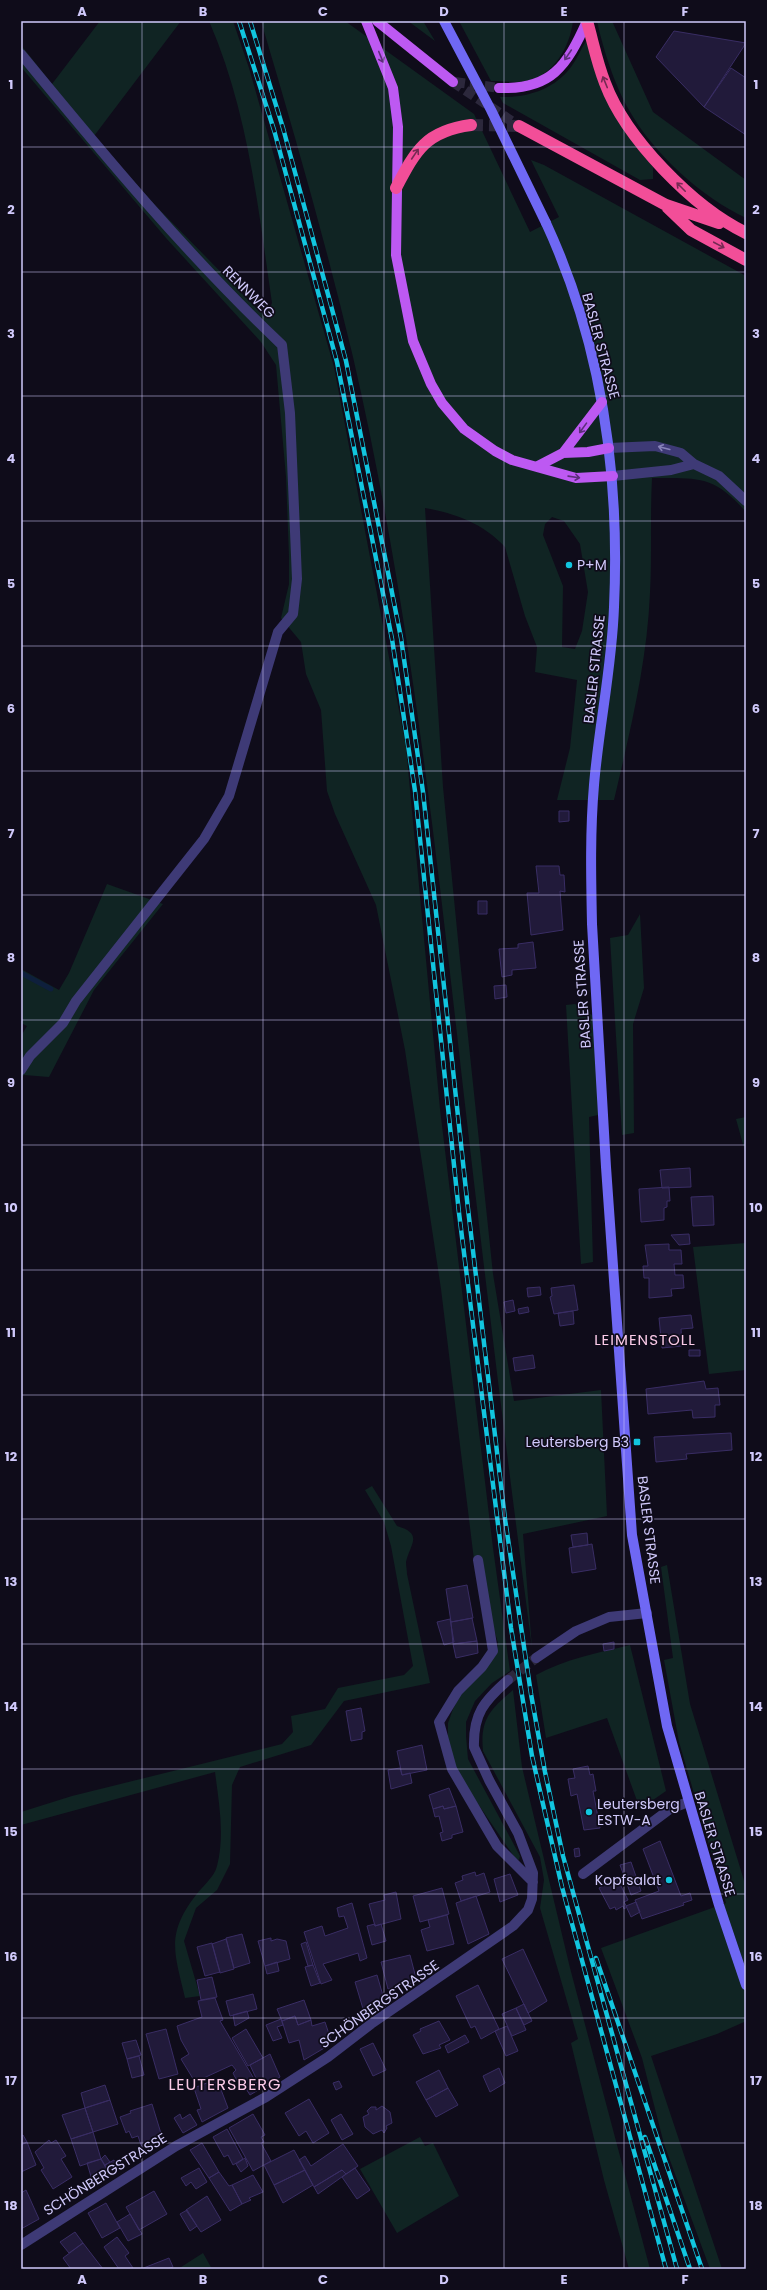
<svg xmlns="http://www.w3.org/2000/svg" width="767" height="2290" font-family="Poppins,sans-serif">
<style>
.green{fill:#102423;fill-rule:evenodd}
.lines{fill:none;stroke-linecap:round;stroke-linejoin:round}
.stream{stroke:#0e1f3c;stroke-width:5}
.building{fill:#211a3a;stroke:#392d64}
.street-tunnel{stroke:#2c283c;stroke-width:10;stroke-dasharray:10 5;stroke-linecap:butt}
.primary-tunnel{stroke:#2c283c;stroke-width:10;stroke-dasharray:10 5;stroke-linecap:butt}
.highway-tunnel{stroke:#2c283c;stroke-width:12;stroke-dasharray:12 6;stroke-linecap:butt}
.street{stroke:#3e3a76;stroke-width:10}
.secondary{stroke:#6f68f4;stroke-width:10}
.primary{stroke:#bd59f2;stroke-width:10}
.highway{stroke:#f24e98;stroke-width:12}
.rail-casing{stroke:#11c5df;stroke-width:4.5}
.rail{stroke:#0f0c1a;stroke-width:3;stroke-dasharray:9;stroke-linecap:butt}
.secondary-bridge{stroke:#6f68f4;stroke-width:10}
.oneway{stroke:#5d2f7b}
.oneway2{stroke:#752a53}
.oneway3{stroke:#8782b8}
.grid{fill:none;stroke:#d0c9fb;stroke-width:1;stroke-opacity:0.55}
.poi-dot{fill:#11c5df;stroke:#0f0c1a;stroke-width:1.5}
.labels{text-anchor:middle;stroke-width:3.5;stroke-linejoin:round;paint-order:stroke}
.street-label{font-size:14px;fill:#d0c9fb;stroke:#0f0c1a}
.poi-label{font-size:14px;fill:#d0c9fb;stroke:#0f0c1a;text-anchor:start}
.neighbourhood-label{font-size:15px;letter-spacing:1px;fill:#fbcbe8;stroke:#0f0c1a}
.quarter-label{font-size:16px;letter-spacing:1px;fill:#fbcbe8;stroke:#0f0c1a}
.neatline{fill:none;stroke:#d0c9fb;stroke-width:1.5}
.grid-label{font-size:13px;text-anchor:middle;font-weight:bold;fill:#d0c9fb}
</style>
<rect width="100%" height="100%" fill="#0f0c1a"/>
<path class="green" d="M100,21H181L94,136L155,205L259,311L263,313L270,308L272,303C258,207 248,111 209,21H233L249,68L334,367L406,747L440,1109L493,1548L510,1671L492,1683L475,1701L466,1722V1736L468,1759L520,1856L519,1860L515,1858L459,1776L451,1755L448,1737V1723L453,1709L461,1694L496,1655L498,1643L474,1560L441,1289L405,1050L376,905L335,814L327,791L321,710L306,674L301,642L281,618L289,584V557L286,477L276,365L261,342L166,238L21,67V45L52,84Z
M261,21H345L474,114L530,232L559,217L531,160L544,165L746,276V512C714,475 698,478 652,478C650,517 652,555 650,593C647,663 630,732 614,800H557L570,748L577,680L535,672L537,647L525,616L505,547C484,524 455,513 425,508L443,787L460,960L493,1274L514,1401L601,1390L607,1516L523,1534L532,1648C508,1464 485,1280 464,1096C436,849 409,600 353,357C326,244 294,132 261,21ZM552,517L564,521L580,544L588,592L582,631L575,649L562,647L563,586L543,535L545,524Z
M408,21H423L435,41Z
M459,21H573C570,46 554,76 526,81C515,83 502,81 491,81Z
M597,21H612L653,112L746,180V218C701,197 653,153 629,110C615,86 603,49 597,21Z
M586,41L629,137L653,167V179L640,180L503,103L500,97C526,98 554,90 571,67C577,59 581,49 586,41Z
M107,884L163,904L94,990L49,1077L24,1075L21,1079V1036L27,1026L21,1023V969L59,990L69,973Z
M640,914L644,988L633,1024L634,1133L622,1135L610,938L628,935Z
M575,1004L595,1017L598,1115L589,1117L593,1262L581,1264L566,1005Z
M746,1117V1155L736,1119Z
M746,1243V1370L709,1374L693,1247Z
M372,1486L397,1526C424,1534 410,1544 406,1562C406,1566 407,1571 407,1574L430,1683L344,1701L311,1745L240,1767L232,1785L230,1864L217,1890L196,1908L184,1941L200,1996L185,1998C175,1954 165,1935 196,1895C202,1887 215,1876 217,1866C225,1835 219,1804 215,1772L21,1825V1812L72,1796L282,1744L293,1732L291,1716L325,1709L338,1688L404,1675L413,1666L391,1546L384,1522L365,1490Z
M667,1565L690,1704L746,1887V2028L744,2022L717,2034L651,2056L722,2269H710L664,2144L642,2058L601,1948L726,1903L679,1742L664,1660L673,1658L661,1567Z
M630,1645L666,1791L640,1809L607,1718L546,1738L536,1675C565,1659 598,1653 630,1645Z
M513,1690L522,1767L570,1968L650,2269H629L604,2180L571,2043L578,2039L540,1908L544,1880L540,1857L483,1751C480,1719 490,1710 513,1690Z
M420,2137L425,2146L433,2143L459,2196L397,2233L360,2169Z
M203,2253L212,2269H178Z"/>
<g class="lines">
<path class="stream" d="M21,973L51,989"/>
</g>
<path class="building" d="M674,31L746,43L704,107L656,57Z
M731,68L746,78V135L704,107Z
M559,811H569V821L559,822Z
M536,866H559L560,875H564L565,892L560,891L563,930L531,935L527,893H539Z
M478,901H487V914H478Z
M533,942L536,968L512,970V975L502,977L499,949L518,948V944Z
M506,985L507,997L495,999L494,986Z
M690,1168L691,1187L662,1188L660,1170Z
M669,1187L670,1201H667V1207L664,1208V1220L641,1222L639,1189Z
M713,1196L714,1225L693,1226L691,1197Z
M689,1234L690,1244L679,1245L671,1235Z
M669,1244V1250H681L682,1264H674L675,1275H683L684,1288L671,1289L672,1296L649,1298V1278H644L643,1266H648L645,1245Z
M574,1285L578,1310L554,1314L550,1297L552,1296L551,1288Z
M540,1287L541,1295L528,1297L527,1288Z
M513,1300L515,1311L506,1313L504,1302Z
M528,1307L529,1312L519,1314L518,1309Z
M573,1311L574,1324L560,1326L558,1313Z
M691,1315L693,1328L681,1329L682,1346L662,1348L659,1318Z
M689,1350H700V1356H689Z
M533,1355L535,1368L515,1371L513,1358Z
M704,1381L706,1389L718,1388L720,1405H715V1417L693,1418L692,1410L648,1414L646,1389Z
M731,1433L732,1450L686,1454L687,1459L656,1462L654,1437Z
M587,1533L588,1545L573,1547L571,1535Z
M592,1544L596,1569L572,1573L569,1548Z
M467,1585L473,1618L451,1622L446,1589Z
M472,1618L477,1641L453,1644L451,1622Z
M450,1619L454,1642L444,1645L437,1622Z
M477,1641L478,1653L456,1658L453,1644Z
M614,1642V1649L604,1651L603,1644Z
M361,1708L365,1731L362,1732V1739L351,1741L346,1711Z
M422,1745L427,1770L402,1775L397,1751Z
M588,1766L590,1775L593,1774L596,1791H593L600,1828L584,1830L577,1794L571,1796L568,1779L575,1778L573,1769Z
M400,1768L402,1775L410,1773L412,1783L391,1789L388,1770Z
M449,1788L456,1806L444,1809L443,1806L433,1809L429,1795Z
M443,1806L444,1809L456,1806L463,1832L452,1835V1838L442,1841L440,1833L443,1832L439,1816L435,1817L433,1809Z
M660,1841L681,1896L690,1893L692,1900L683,1903L684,1905L642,1919L635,1900L659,1891L643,1849Z
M579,1848L580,1856L575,1857L574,1849Z
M631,1862L641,1891L631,1895L620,1865Z
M475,1872L476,1876L484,1873L490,1892L461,1901L455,1883L463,1880L462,1876Z
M510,1874L518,1895L500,1902L494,1879Z
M617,1878L628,1900L624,1902L627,1907L624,1909L623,1906L616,1910L615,1907L610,1909L599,1888Z
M442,1888L449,1914L420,1922L413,1896Z
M396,1892L401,1919L375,1926L369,1904L385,1900L384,1895Z
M476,1896L489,1934L468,1944L456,1903Z
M636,1902L640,1912L631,1917L626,1906Z
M352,1903L367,1958L360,1961L358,1953L323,1964L332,1980L321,1984L304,1932L322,1926L325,1936L348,1928L344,1916L339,1917L337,1908Z
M447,1915L454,1944L427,1951L421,1930L430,1927L428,1920Z
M375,1924V1926L381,1924L386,1941L372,1945L367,1926Z
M242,1934L250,1963L234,1968L226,1938Z
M271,1938V1941L277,1939L286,1941L290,1959L265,1966L258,1941Z
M226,1939L234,1969L220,1973L212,1944Z
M306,1942L313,1965L308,1966L301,1944Z
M212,1943L220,1972L205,1976L197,1947Z
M523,1949L547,2001L528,2013L502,1959Z
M410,1955L417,1982L388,1989L381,1962Z
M277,1962L279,1971L267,1974L265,1966Z
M313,1965L320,1983L311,1986L305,1967Z
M377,1975L386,2006L364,2012L355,1982Z
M212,1977L217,1997L201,2000L197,1980Z
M478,1985L499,2029L481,2039L475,2026L471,2028L456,1996Z
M253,1994L257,2009L230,2016L226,2001Z
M215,1998L223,2020L220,2021L260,2089L250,2095L243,2084L240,2087L233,2073L236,2070L232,2065L195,2082L181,2059L189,2054L181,2040L177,2026L202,2017L198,2001Z
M304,2000L311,2020L298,2025L295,2016L282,2021L277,2009Z
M524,2004L532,2021L524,2025L516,2008Z
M516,2008L526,2030L512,2036L502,2014Z
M247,2011L249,2018L235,2026L233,2015Z
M295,2016L298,2025L311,2020L312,2026L325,2022L331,2040L324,2043L326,2047L304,2060L299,2040L289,2043L282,2021Z
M281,2019L283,2025L277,2027L282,2038L273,2041L266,2025Z
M439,2021L450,2040L439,2045L441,2048L423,2054L413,2035L421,2031L420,2029Z
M507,2026L518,2051L506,2056L495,2031Z
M166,2029L178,2074L159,2079L146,2034Z
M246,2029L263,2058L248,2066L232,2038Z
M465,2035L469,2042L448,2053L445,2046Z
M136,2040L141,2055L127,2059L122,2043Z
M373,2043L386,2070L373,2076L360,2049Z
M270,2054L280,2077L261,2089L250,2065Z
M139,2056L144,2075L132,2078L127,2059Z
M499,2068L505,2083L490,2092L483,2076Z
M439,2070L448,2088L426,2100L416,2082Z
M217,2079L228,2108L202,2122L197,2110L201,2109L194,2088Z
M339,2081L342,2087L336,2090L333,2083Z
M105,2085L110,2100L85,2108L81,2093Z
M448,2088L458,2105L436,2117L426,2100Z
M309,2099L329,2133L313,2143L306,2131L299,2136L285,2113Z
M110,2100L118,2124L93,2132L85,2108Z
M152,2104L163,2140L142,2148L138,2136L132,2138L129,2131L126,2133L120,2117L131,2113L130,2111Z
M382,2106L390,2112L392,2123L386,2126L387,2128L384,2133L382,2130L373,2134L365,2127L363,2117L369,2114L367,2111L371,2107H376V2110Z
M85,2108L93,2132L71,2139L62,2115Z
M180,2114L182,2119L190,2114L197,2125L183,2133L174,2118Z
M253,2114L265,2135L261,2137L264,2142L261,2143L271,2161L253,2171L229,2128Z
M341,2114L353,2134L342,2140L331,2120Z
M227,2129L243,2159L233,2165L228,2155L224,2157L213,2137Z
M93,2132L101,2159L80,2166L71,2139Z
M23,2135L27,2142L21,2145V2136Z
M49,2140L51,2143L56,2140L66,2156L61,2159L72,2177L53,2189L41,2170L44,2168L35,2152Z
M27,2142L36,2165L21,2172V2145Z
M202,2143L219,2172L209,2178L190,2150Z
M343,2144L358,2166L346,2174L342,2170L314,2187L299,2160L305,2156L311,2166Z
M294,2150L305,2170L274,2185L264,2165Z
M105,2155L110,2162L105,2165L101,2159Z
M245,2158L248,2166L241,2172L236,2164Z
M101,2159L108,2172L92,2180L87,2163Z
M114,2160L117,2167L108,2172L105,2165Z
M199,2168L207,2182L196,2189L191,2182L186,2186L181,2178Z
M355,2168L370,2190L357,2199L342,2177Z
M305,2170L313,2185L283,2203L274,2185Z
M342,2170L346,2174L318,2194L314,2187Z
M219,2172L229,2186L232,2185L242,2204L230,2211L209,2178Z
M253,2175L263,2192L249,2198L251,2200L242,2204L232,2185Z
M26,2190L39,2219L21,2229V2193Z
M154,2191L167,2214L139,2230L126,2207Z
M207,2196L221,2220L201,2232L186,2210Z
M106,2203L120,2228L102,2238L88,2213Z
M187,2210L197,2226L190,2231L180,2214Z
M130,2214L142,2234L128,2241L117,2222Z
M75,2232L83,2243L69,2253L60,2242Z
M117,2237L129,2253L125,2256L133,2268L132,2269H119L104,2247Z
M83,2243L103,2269H71L63,2258Z
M169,2258L173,2267L167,2269H141Z"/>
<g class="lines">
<path class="street-tunnel" d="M508,1680L536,1658"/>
<path class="primary-tunnel" d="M453,82L519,126
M455,82L499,88"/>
<path class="highway-tunnel" d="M471,125L519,126"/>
<path class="street" d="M21,54C104,155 187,255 282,345L290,413L297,579L293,614L278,632L229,796L204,839L76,1001L63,1023L30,1056L21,1070
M609,448L655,446L681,453L694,464L719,476L746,501
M613,476L671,470L694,464
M478,1560L493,1651L482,1667L458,1691L439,1722L452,1769L497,1846L533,1882
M536,1658L576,1631L609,1617L647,1613
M583,1874L670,1809L688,1802
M21,2245L176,2146L266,2097L328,2057L371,2024L513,1926L528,1910L532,1899L533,1873L518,1833L489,1780L474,1747C473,1714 484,1701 508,1680"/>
<path class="secondary" d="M546,223C602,344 620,475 614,607C612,667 599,725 594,785C590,831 591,877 592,924L606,1167L632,1535L667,1726L719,1905L746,1985"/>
<path class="primary" d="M366,21L393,88L398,127L396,255L413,341L431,384L442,403L464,429L495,451L512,460L576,478L613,476
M377,21L453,82
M499,88C551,90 567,66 587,21
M563,453L588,452L609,448
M538,466L563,453L602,402"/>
<path class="highway" d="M587,21C593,42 597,63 605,83C626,139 693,207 746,233
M519,126L666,205L719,223
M396,188C416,150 426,131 471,125
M668,208L691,230L746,260"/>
<defs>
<path id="rail" d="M239,21L274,130L337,362L392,639L415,791L459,1213L511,1628L532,1756L562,1887L666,2269
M250,21L283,128L346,361L401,638L423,792L468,1209L505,1519L531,1694L545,1772L563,1856L677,2269
M596,1958L702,2269
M645,2137L690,2269"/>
</defs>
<use href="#rail" class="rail-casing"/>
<use href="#rail" class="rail"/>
<path class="secondary-bridge" d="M444,21L491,110L546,223"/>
</g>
<defs><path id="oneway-shaft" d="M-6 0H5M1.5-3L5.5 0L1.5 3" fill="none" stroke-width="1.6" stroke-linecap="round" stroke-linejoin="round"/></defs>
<g class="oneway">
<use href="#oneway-shaft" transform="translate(568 55) rotate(124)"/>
<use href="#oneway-shaft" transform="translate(381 57) rotate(68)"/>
<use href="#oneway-shaft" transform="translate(583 428) rotate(126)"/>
<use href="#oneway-shaft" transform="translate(574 477) rotate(8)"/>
</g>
<g class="oneway2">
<use href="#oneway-shaft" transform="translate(605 82) rotate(-112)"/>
<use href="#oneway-shaft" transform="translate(415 154) rotate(-56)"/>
<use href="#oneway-shaft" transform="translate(681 187) rotate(-135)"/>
<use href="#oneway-shaft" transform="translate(719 245) rotate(28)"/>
</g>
<use class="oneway3" href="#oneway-shaft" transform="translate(664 448) rotate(-165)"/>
<path class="grid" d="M142,21V2269M263,21V2269M384,21V2269M504,21V2269M624,21V2269M21,147H746M21,272H746M21,396H746M21,521H746M21,646H746M21,771H746M21,895H746M21,1020H746M21,1145H746M21,1270H746M21,1395H746M21,1519H746M21,1644H746M21,1769H746M21,1894H746M21,2018H746M21,2143H746"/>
<g class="poi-dot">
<circle cx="569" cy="565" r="4"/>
<rect x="633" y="1438" width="8" height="8" rx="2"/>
<circle cx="589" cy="1812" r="4"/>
<circle cx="669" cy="1880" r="4"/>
</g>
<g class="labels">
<g class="street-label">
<text transform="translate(249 292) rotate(45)" y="5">RENNWEG</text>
<text transform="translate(601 346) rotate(75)" y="5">BASLER STRASSE</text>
<text transform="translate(594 669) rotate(-84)" y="5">BASLER STRASSE</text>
<text transform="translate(582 994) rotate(-94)" y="5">BASLER STRASSE</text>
<text transform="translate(649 1530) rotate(83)" y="5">BASLER STRASSE</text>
<text transform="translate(715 1844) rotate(73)" y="5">BASLER STRASSE</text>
<text transform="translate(379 2004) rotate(-35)" y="5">SCHÖNBERGSTRASSE</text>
<text transform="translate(105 2174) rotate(-32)" y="5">SCHÖNBERGSTRASSE</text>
</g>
<g class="poi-label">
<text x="577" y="570">P+M</text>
<text x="629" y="1447" text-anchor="end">Leutersberg B3</text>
<text x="597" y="1809">Leutersberg<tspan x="597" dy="16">ESTW-A</tspan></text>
<text x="661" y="1885" text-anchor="end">Kopfsalat</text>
</g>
<g class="neighbourhood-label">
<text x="645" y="1345">LEIMENSTOLL</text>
</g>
<g class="quarter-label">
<text x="225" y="2090">LEUTERSBERG</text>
</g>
</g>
<rect width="767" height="2290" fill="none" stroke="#0f0c1a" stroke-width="44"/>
<rect x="22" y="22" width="723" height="2246" class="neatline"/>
<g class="grid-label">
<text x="82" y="16">A</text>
<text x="203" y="16">B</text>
<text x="323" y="16">C</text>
<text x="444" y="16">D</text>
<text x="564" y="16">E</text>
<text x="685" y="16">F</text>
<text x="11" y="89">1</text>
<text x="756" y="89">1</text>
<text x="11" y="214">2</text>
<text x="756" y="214">2</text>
<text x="11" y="338">3</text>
<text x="756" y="338">3</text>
<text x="11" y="463">4</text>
<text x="756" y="463">4</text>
<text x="11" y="588">5</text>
<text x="756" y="588">5</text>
<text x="11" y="713">6</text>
<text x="756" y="713">6</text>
<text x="11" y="838">7</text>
<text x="756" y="838">7</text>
<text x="11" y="962">8</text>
<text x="756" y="962">8</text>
<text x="11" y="1087">9</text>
<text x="756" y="1087">9</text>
<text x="11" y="1212">10</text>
<text x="756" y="1212">10</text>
<text x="11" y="1337">11</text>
<text x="756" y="1337">11</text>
<text x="11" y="1461">12</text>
<text x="756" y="1461">12</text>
<text x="11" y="1586">13</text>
<text x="756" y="1586">13</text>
<text x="11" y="1711">14</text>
<text x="756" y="1711">14</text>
<text x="11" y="1836">15</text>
<text x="756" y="1836">15</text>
<text x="11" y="1961">16</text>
<text x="756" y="1961">16</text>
<text x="11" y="2085">17</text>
<text x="756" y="2085">17</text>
<text x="11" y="2210">18</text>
<text x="756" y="2210">18</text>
<text x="82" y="2284">A</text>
<text x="203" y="2284">B</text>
<text x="323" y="2284">C</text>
<text x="444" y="2284">D</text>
<text x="564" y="2284">E</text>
<text x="685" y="2284">F</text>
</g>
</svg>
